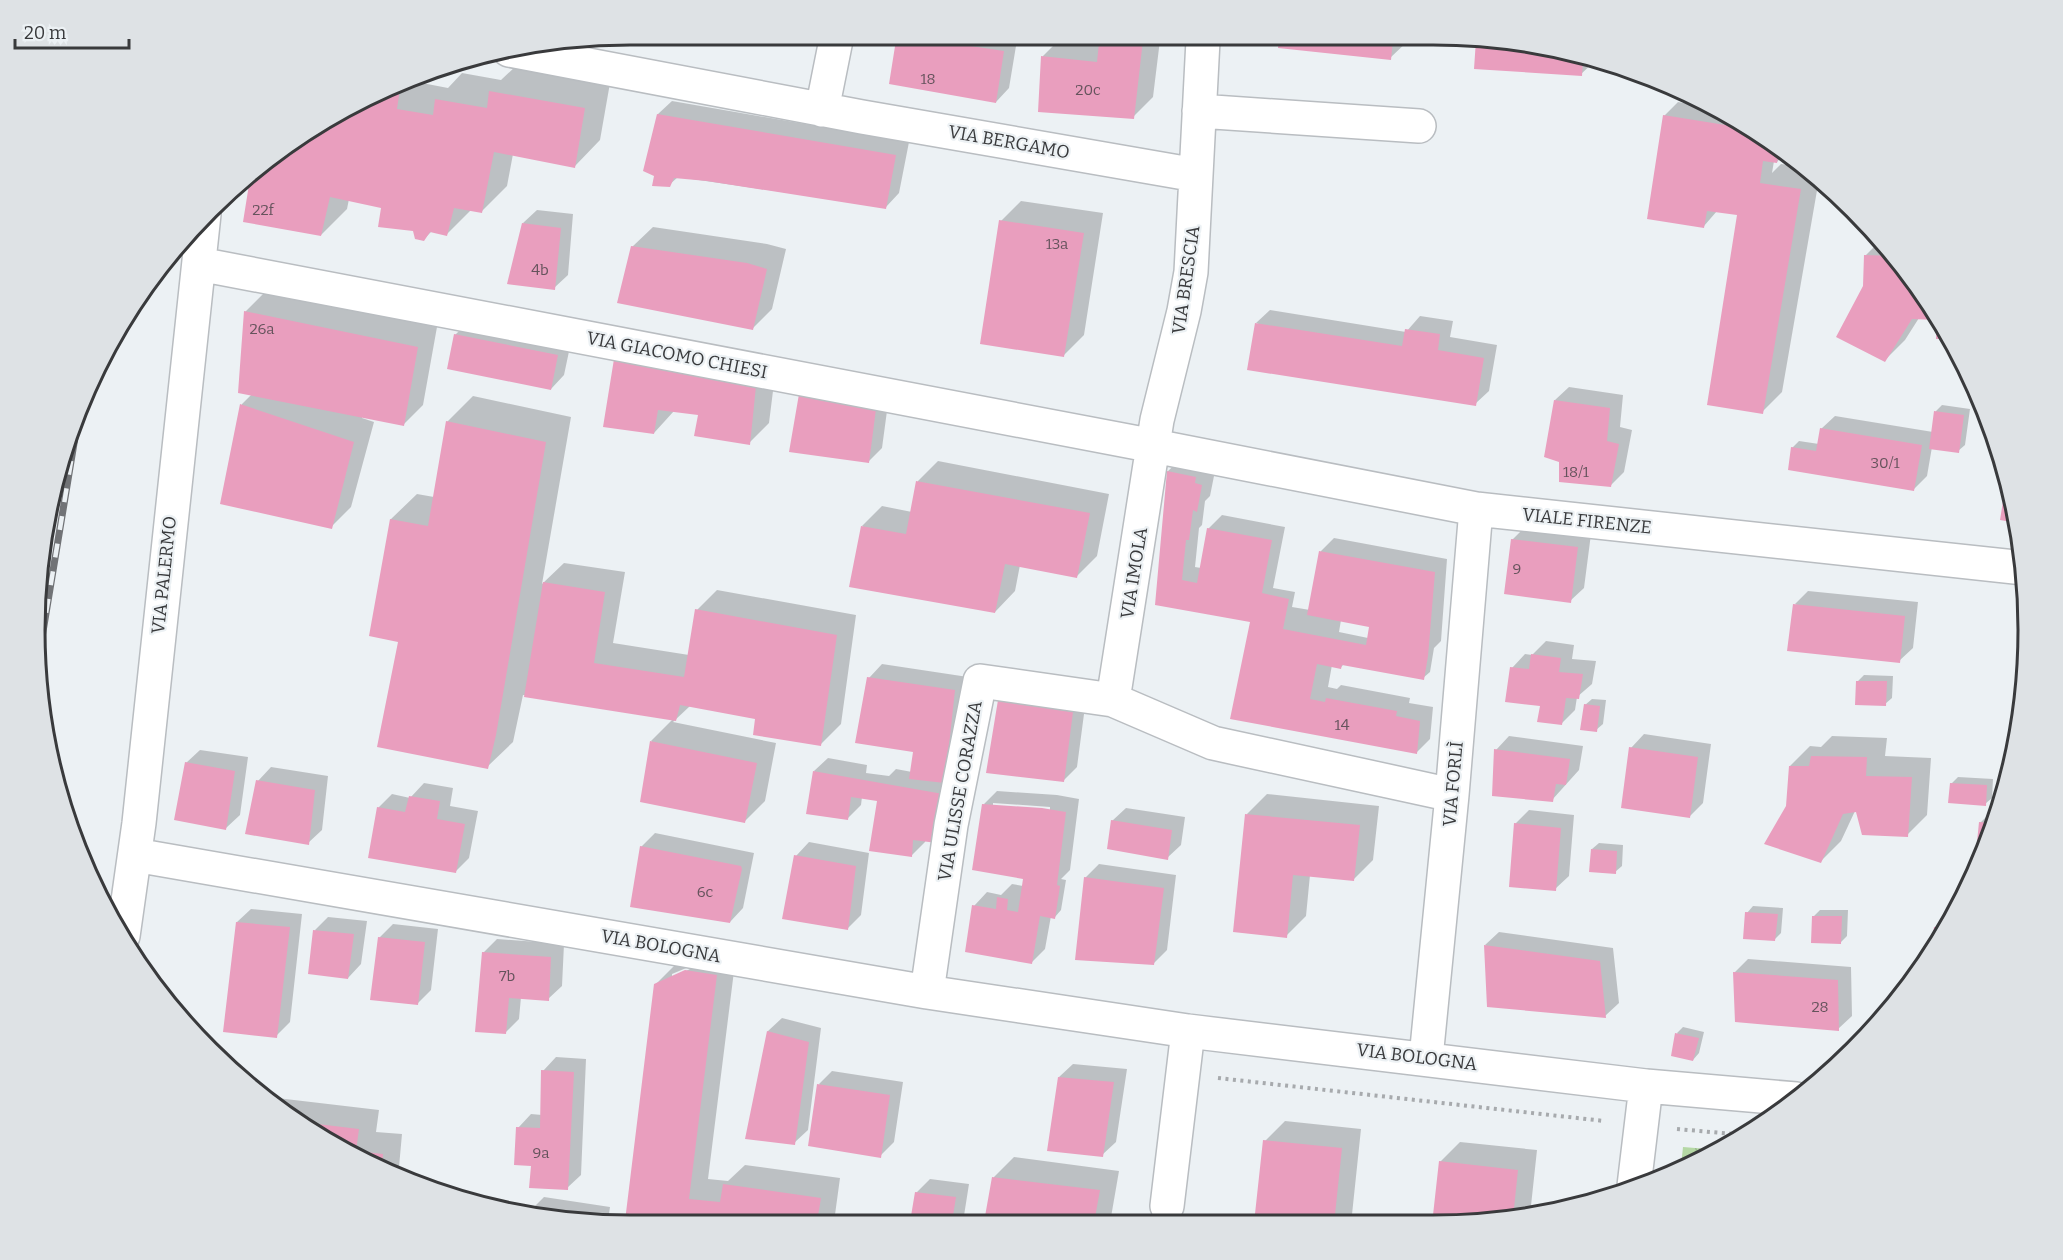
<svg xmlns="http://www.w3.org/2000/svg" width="2063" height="1260" font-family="Bitter,serif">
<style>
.park{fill:url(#park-tufts)}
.shadow{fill:#0003;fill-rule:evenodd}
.building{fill:#e99ebe}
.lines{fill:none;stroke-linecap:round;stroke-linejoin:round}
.minor-casing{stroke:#b9bdc1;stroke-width:36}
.path{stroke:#a7aaad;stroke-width:4;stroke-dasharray:3 4.5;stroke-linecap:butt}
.minor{stroke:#fff;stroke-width:33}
.rail-casing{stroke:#717376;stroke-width:7}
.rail{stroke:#ecf1f4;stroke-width:4.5;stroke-dasharray:14;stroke-linecap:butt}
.labels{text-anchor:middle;stroke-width:4.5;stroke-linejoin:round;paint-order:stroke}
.number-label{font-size:15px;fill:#65535c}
.street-label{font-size:18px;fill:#393a3c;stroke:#ecf1f4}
.rim{fill:none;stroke:#393a3c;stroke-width:3}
</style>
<defs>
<pattern id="park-tufts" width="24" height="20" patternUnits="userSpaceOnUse" patternTransform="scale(1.5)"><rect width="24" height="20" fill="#b5d8a5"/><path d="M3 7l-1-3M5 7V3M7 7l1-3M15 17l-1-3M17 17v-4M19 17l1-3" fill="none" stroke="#9cba8f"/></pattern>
</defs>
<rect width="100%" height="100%" fill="#ecf1f4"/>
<path class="park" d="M1683,1147L1720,1150L1681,1166Z"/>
<path class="shadow" d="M737,40H757L755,42Z
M897,40H1017L1009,88L996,102L890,83Z
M1059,40H1160L1153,97L1133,117L1040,111L1043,56Z
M1280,40H1409L1390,58L1279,47Z
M1477,40H1510L1594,62L1581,74L1476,67Z
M516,66L610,83L600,140L575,166L513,154L507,186L481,212L471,210L447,234L432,231L424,239L383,207L349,199L347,209L321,235L245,221L366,96L424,72L422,83L448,88L462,73L501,80Z
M672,101L909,142L899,193L886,207L678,177L669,185L656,175L658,114Z
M1678,102L1707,107L1786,152L1777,162L1774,161L1772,173L1781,164L1806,167L1819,179L1782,392L1762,412L1738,214L1717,211L1704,226L1664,116Z
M1021,201L1103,213L1084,335L1064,355L1001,221Z
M537,210L573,214L568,275L554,288L523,223Z
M653,227L767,244L786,249L772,309L752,329L632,247Z
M1882,239L1939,318H1919L1905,340L1885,360L1865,287L1866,255Z
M265,292L437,327L423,405L403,425L362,416V418L374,422L351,507L331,527L222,502L242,404L252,394L245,312Z
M1270,310L1406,332L1420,316L1453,321L1450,337L1497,345L1489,391L1475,404L1256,323Z
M1939,319L1949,332L1951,338L1938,337Z
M469,321L571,342L564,375L551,389L455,335Z
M776,367L769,423L749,443L700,414L674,411L654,433L604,426Z
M1569,387L1623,395L1620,427L1632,430L1624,472L1610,486L1555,400Z
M801,394L889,396L882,448L868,462Z
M473,396L571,417L542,584L564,563L625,572L613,643L689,655L697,610L717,590L856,615L841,724L821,744L757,718L690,706L673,722L776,743L765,801L745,821L651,741L673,719L523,695L513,742L487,767L399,641L391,519L417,494L434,497L447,422Z
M1942,405L1970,409L1965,445L1958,451L1932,447L1927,476L1914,489L1792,448L1799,441L1819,444L1821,429L1835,416L1933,432L1936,411Z
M1182,458L1215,471L1210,496L1205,501L1202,525L1199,528L1195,567L1201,568L1208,529L1222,515L1285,527L1273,588L1295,592L1292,607L1310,610L1321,551L1334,538L1447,559L1441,641L1434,648L1430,672L1423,678L1344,664L1341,667L1332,665L1328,687L1337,689L1341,685L1410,698L1409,703L1433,707L1430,739L1416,753L1232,718L1251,621L1156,604L1168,471ZM1341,620L1370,626L1368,638L1339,632Z
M938,461L1109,494L1097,556L1077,576L1020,565L1015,591L995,612L862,526L882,506L912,512L918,481Z
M1526,526L1591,534L1584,588L1570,601L1512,540Z
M1808,591L1918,602L1913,648L1899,661L1795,604Z
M1546,641L1574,645L1572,659L1596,661L1592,684L1577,697L1575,710L1561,724L1542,705L1512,668L1525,654L1532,655Z
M882,664L968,677L950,775L925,842L911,856L880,796L862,797L861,805L847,819L814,771L828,758L867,765L866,773L889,776L896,769L912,772L915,753L869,678Z
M1864,675L1893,676L1892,698L1885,704L1857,682Z
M1086,699L1077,767L1063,781L999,701Z
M1592,699L1606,700L1603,724L1596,730L1585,705Z
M1644,734L1711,744L1703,803L1689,817L1631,748Z
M1509,736L1583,746L1579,770L1552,800L1496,750Z
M1832,736L1887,738L1885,756L1931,758L1927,815L1907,835L1855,811L1841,841L1821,861L1787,806L1790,766L1810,746L1821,747Z
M200,750L248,757L240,815L226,828L186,763Z
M271,767L328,776L322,830L308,843L258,781Z
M1958,777L1993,779L1992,798L1985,804L1951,784Z
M424,783L453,788L450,806L478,811L469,858L456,871L378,808L392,794L410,798Z
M997,791L1057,795L1079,799L1070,870L1061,879L1066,880L1061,910L1055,917L1051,916L1045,949L1032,962L974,906L987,892L1001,895L1012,884L1023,886L1025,878L984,804ZM993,803L1050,807V810L993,806Z
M1267,794L1379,806L1373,860L1353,880L1310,875L1306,916L1286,936L1247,814Z
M1126,808L1185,817L1181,845L1167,858L1112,821Z
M1529,810L1574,815L1569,876L1555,889L1515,824Z
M1987,816L1996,817L1987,842L1978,841L1981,822Z
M655,833L754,853L743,908L730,922L641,847Z
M809,842L869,853L861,915L848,928L796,856Z
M1599,843L1623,845L1622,866L1615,872L1592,849Z
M1099,864L1176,875L1167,950L1153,964L1085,878Z
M1753,906L1783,908L1781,933L1775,939L1747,913Z
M251,909L302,914L290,1022L276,1036L237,922Z
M1820,910H1848L1847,936L1840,943L1814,916Z
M328,917L367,921L361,964L348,978L315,930Z
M1942,921H1950L1933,948L1935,927Z
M393,924L438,929L431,990L417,1004L379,938Z
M1499,932L1613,948L1619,1003L1605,1016L1485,945Z
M497,939L564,944L562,986L548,999L521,997L519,1019L506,1032L483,953Z
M736,955L708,1179L728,1181L745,1165L840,1178L834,1222L626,1221L655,985L676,964ZM691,966L692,968L672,978V974Z
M1748,959L1851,967L1852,1016L1838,1029L1734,973Z
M782,1018L821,1028L808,1130L794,1143L747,1138L768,1031Z
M1683,1027L1704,1032L1699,1053L1693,1060L1677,1033Z
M556,1057L586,1059L581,1175L567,1188L532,1164L518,1128L531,1114L542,1115L543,1071Z
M1073,1064L1127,1069L1116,1142L1102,1155L1059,1077Z
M832,1071L903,1082L894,1142L880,1156L819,1084Z
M260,1096L379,1110L376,1132L402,1134L398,1178L268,1103Z
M1285,1121L1361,1129L1351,1224L1256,1223L1265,1141Z
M1460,1142L1537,1150L1530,1215L1472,1224H1434L1440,1162Z
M1014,1157L1119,1171L1110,1223L986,1222L994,1177Z
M930,1179L969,1184L963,1222H912L916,1193Z
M544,1197L610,1207L608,1221L553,1220L530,1214L531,1210Z"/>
<path class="building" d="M896,40H931L1004,51L996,103L889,84Z
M1081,40H1143L1134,119L1038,112L1041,56L1097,62L1099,43Z
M1279,40H1393L1391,60L1278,48Z
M1476,40H1510L1583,59L1582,76L1474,69Z
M401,82L397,109L433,115L435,99L487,108L489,91L585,108L575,168L494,152L482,213L454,208L447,236L430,232L424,241L415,239L413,231L378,227L381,208L330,197L321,236L243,222L251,172L268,157L366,96Z
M657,114L896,155L886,209L707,181L674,178L670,187L652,186L654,176L643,171Z
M1663,115L1744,128L1780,148L1777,163L1763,161L1760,183L1801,189L1763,414L1707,405L1737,215L1707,211L1704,228L1647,219Z
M999,220L1084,233L1064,357L980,344Z
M522,223L561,228L555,290L507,284Z
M631,246L747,263L767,269L753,330L617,303Z
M1864,255L1894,256L1952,339H1936L1937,320L1912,319L1885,362L1836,337L1863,286Z
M244,311L418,347L404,426L238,393Z
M1255,323L1402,346L1405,329L1440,334L1438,350L1484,358L1476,406L1247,370Z
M454,334L558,355L551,390L447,369Z
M614,359L756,386L750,445L694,436L698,415L658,410L654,434L603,427Z
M799,394L876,409L869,463L789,452Z
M1554,400L1610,408L1607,441L1619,444L1611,487L1559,482V462L1544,457Z
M240,404L354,442L332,529L220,504Z
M1934,411L1964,415L1959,453L1929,449Z
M446,421L546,442L496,735L488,769L377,747L398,642L369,636L390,519L428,526Z
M1820,428L1922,445L1914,491L1788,470L1791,447L1816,451Z
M1167,471L1196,477L1195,483L1202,485L1197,512L1193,510L1189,540H1186L1182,580L1197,583L1207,528L1272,540L1262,593L1289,599L1283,629L1366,645L1369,627L1307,615L1319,551L1435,572L1428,656L1424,680L1342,665L1341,669L1317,664L1310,699L1325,702L1326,698L1397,711L1396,716L1420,721L1417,754L1230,719L1250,622L1155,605Z
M916,481L1090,513L1077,578L1005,564L995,613L849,587L861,526L906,534Z
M2005,489H2009L2017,523L2000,520Z
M1511,539L1578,547L1571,603L1504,594Z
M543,582L605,592L594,663L684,677L695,609L837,635L821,746L753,735L755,719L680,705L676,721L524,697Z
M1793,604L1905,616L1900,663L1787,651Z
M1531,654L1561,658L1559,672L1583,674L1579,699L1566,698L1562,725L1537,722L1540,706L1505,702L1510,667L1529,669Z
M867,677L955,690L945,783L909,779L913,752L855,743Z
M1856,681H1887L1886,706L1855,705Z
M998,700L1073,712L1064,782L986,773Z
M1584,704L1600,706L1597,732L1580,730Z
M650,741L757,763L745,823L640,802Z
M1629,747L1698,757L1690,818L1621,808Z
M1494,749L1570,759L1566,785L1556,784L1553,802L1492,796Z
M1811,756L1867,757L1866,776L1912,777L1908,837L1862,835L1856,812L1843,814L1821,863L1764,844L1786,806L1789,766H1809Z
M185,762L235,771L226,830L174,820Z
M813,771L943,794L937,843L913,840L912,857L869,851L877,801L851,797L848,820L806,814Z
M256,780L315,790L309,845L245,834Z
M1950,783L1987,785L1986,806L1948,803Z
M409,796L440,801L437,819L465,824L456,873L368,858L377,807L405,812Z
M982,804L1042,808L1066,812L1057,885L1060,886L1055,919L1040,916L1032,964L965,952L972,905L996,909L997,897L1008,899L1007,910L1018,912L1023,879L972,870Z
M1245,814L1360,825L1354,881L1293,875L1287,938L1233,932Z
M1111,820L1172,830L1168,860L1107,849Z
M1979,822L1993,823L1986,843L1977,842Z
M1514,823L1561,828L1556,891L1509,887Z
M640,846L741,866L742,869L730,923L630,907Z
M1591,849L1617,851L1616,874L1589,872Z
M794,855L856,866L848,930L782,919Z
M1084,877L1164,888L1154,965L1075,960Z
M1745,912L1778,914L1775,941L1743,939Z
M1812,916H1842L1841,944L1811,943Z
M236,922L290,927L277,1038L223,1032Z
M1934,927H1946L1931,952Z
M313,930L354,934L348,979L308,974Z
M378,937L425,942L418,1005L370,1000Z
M1484,945L1600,961L1606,1018L1487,1007Z
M482,952L551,957L549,1001L509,998L506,1034L475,1032Z
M685,970L717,975L689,1199L720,1202L723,1184L821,1198L817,1222L625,1221L654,984Z
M1733,972L1838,980L1839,1031L1735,1022Z
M767,1031L809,1042L795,1145L745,1139Z
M1675,1033L1699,1038L1693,1061L1671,1056Z
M541,1070L574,1072L568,1190L529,1188L531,1166L514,1165L516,1127L540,1128Z
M1058,1077L1114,1082L1103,1157L1047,1151Z
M817,1084L890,1095L881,1158L808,1146Z
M301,1122L359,1129L356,1151L383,1154L382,1168Z
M1263,1140L1342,1148L1334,1224L1254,1223Z
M1439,1161L1518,1170L1513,1218L1472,1224H1432Z
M992,1177L1100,1190L1094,1223L984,1222Z
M915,1192L956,1197L952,1222H910Z
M529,1210L594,1219V1221L553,1220L529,1214Z"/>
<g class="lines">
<defs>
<path id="minor" d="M509,50L862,117L1196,175
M822,110L836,40
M1199,111L1419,126
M199,264L1154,446L1476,509L2024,568
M1113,700L1157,420L1184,311L1191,272L1203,40
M135,855L927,992L1188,1031L1646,1086L1796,1099
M123,936L139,823L204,214
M927,992L951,825L980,681L1113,700L1213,743L1452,795
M1426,1058L1452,795L1476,509
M1634,1186L1646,1086
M1167,1206L1188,1031"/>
</defs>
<use href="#minor" class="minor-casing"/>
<path class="path" d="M1218,1078L1604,1121
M1677,1129L1745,1135"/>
<use href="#minor" class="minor"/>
<defs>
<path id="rail" d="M37,668L79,413"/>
</defs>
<use href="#rail" class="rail-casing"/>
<use href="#rail" class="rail"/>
</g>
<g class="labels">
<g class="number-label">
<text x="928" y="84">18</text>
<text x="1088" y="95">20c</text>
<text x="263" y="215">22f</text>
<text x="1057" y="249">13a</text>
<text x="540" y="275">4b</text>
<text x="262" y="334">26a</text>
<text x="1885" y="468">30/1</text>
<text x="1576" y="477">18/1</text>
<text x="1517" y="574">9</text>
<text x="1342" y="730">14</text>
<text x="705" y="897">6c</text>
<text x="507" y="981">7b</text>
<text x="1820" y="1012">28</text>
<text x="541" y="1158">9a</text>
</g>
<g class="street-label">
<text transform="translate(1009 142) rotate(10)" y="6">VIA BERGAMO</text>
<text transform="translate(1186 280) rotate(-82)" y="6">VIA BRESCIA</text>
<text transform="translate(677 355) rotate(11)" y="6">VIA GIACOMO CHIESI</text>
<text transform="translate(1587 521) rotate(6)" y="6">VIALE FIRENZE</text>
<text transform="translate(1134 573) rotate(-81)" y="6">VIA IMOLA</text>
<text transform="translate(164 575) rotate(-84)" y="6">VIA PALERMO</text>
<text transform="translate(1453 784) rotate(-85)" y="6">VIA FORLÌ</text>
<text transform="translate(960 791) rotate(-80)" y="6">VIA ULISSE CORAZZA</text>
<text transform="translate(661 946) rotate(10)" y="6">VIA BOLOGNA</text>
<text transform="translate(1417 1057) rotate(7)" y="6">VIA BOLOGNA</text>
</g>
</g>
<path d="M0 0H2063V1260H0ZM630 45H1433A585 585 0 0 1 2018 630V630A585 585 0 0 1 1433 1215H630A585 585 0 0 1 45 630V630A585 585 0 0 1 630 45Z" fill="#dee2e5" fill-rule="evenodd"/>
<path class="rim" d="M630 45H1433A585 585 0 0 1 2018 630V630A585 585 0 0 1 1433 1215H630A585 585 0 0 1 45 630V630A585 585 0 0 1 630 45Z"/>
<path d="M15 39v9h114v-9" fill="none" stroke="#393a3c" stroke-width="3"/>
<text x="24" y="39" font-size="18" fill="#393a3c" stroke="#ecf1f4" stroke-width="4.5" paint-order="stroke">20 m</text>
</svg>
